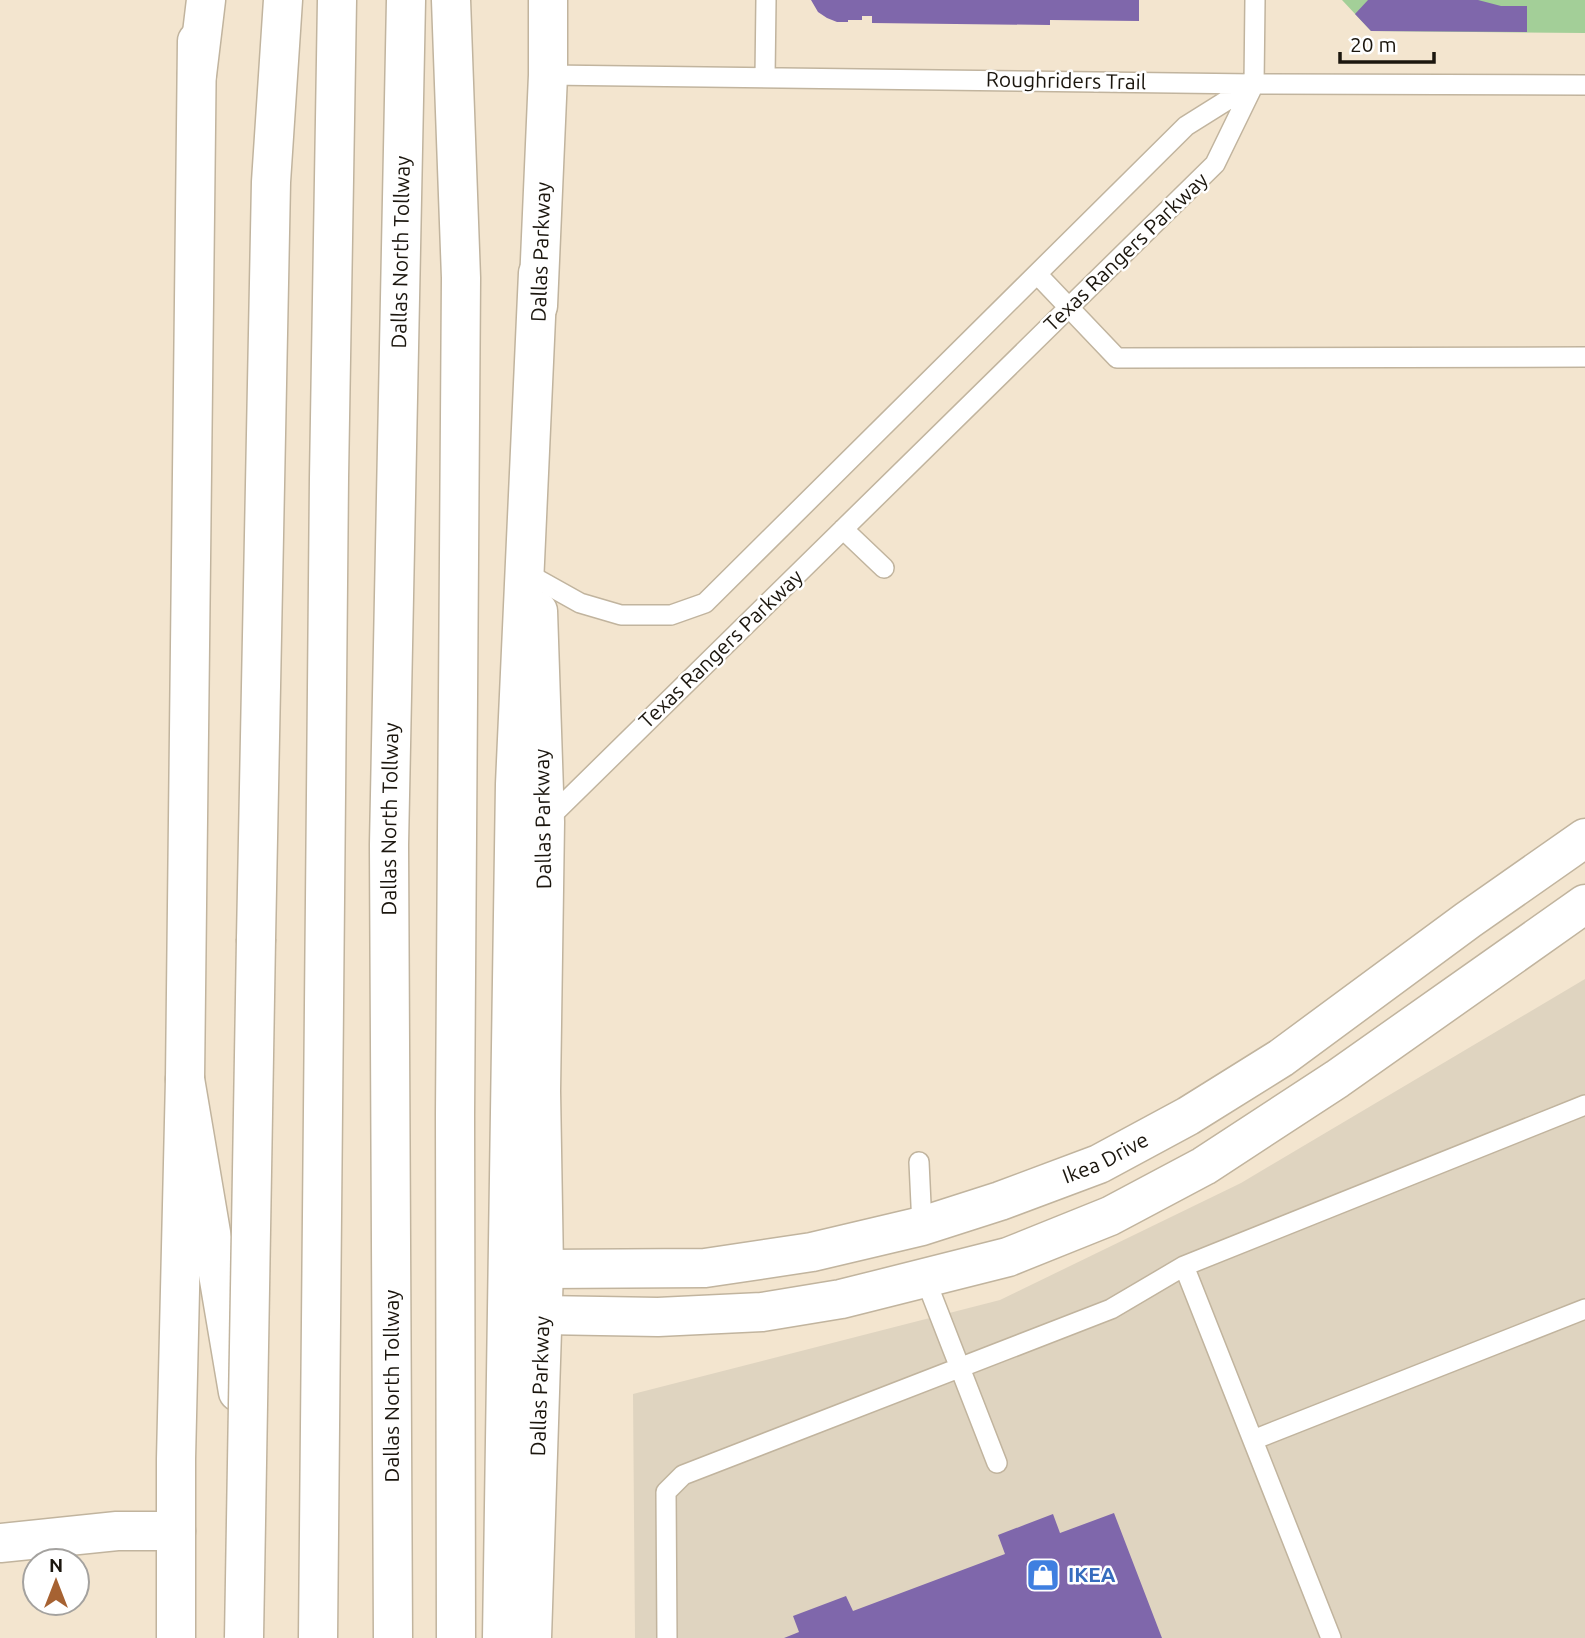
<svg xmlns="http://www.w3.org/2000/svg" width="1585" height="1638" font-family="Ubuntu,sans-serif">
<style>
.commercial{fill:#dfd4c0}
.green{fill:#a3cf98}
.building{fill:#7f67ab}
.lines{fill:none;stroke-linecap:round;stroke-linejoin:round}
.lane-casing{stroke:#c1b49e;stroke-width:22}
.street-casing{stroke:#c1b49e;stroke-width:41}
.secondary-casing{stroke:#c1b49e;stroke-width:41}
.highway-casing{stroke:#c1b49e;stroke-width:41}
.lane{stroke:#fff;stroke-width:19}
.street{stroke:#fff;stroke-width:38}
.secondary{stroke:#fff;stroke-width:38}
.highway{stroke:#fff;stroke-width:38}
.highway-bridge-casing{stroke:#c1b49e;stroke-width:41;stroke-linecap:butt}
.highway-bridge{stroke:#fff;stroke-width:38}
.labels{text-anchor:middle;stroke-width:5;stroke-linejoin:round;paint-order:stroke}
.street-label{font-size:21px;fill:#1b160e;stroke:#fff}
.shop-label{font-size:21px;font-weight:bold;fill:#366cbe;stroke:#fff;text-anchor:start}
</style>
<rect width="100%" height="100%" fill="#f3e5cf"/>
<path class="commercial" d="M1585,979V1638H635L633,1394L1000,1300L1241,1183Z"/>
<path class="green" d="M1342,0H1585V33L1371,31Z"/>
<path class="building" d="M811,0H1139V21L1050,20V25L872,23V16H862V20H848V22H837L827,18L818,12Z
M1368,0H1478L1501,6H1527V32L1371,31L1355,14Z
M1114,1513L1162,1638H784L799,1632L793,1616L846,1596L853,1611L1005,1554L998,1535L1053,1514L1060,1533Z"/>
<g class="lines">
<defs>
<path id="lane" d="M548,75L1254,84L1585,85
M765,77L766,0
M1037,274L1117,358L1585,357
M843,529L884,568
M537,579L580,603L621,615H671L705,603L1186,126L1253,84
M546,821L1215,164L1254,84L1255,0
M919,1162L922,1226
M1184,1266L1331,1638
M925,1278L997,1463
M1253,1440L1585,1309
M667,1638L666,1492L683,1475L1111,1309L1184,1266L1585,1105"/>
<path id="street" d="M0,1543L117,1531H176"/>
<g id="secondary">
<path d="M538,306L548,75V0"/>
<path id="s1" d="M544,1269L705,1268L812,1252L922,1226L1000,1201L1099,1164L1188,1116L1281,1058L1468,920L1585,838"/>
<path d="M543,1315L658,1317L762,1312L841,1299L1008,1257L1110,1216L1204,1166L1337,1079L1585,904"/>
<path d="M176,1638V1459L185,1079L197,41"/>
<path id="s2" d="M532,1638L544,1269L541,1091L545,822L538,611"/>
</g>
<g id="highway">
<path d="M451,0L461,278L455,1115L456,1638"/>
<path d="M197,75L206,0"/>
<path d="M256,939L271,182L283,0"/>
<path d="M185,1079L238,1392"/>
<path d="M318,1638L329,478L337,0"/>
<path id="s3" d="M393,1638L389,845L406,0"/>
<path d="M502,1638L515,784L538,273"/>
</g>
</defs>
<use href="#lane" class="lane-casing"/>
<use href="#street" class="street-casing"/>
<use href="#secondary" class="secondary-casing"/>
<use href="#highway" class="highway-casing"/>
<use href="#lane" class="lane"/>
<use href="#street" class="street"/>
<use href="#secondary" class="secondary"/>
<use href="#highway" class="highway"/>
<defs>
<path id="highway-bridge" d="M244,1638L256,939"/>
</defs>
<use href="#highway-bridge" class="highway-bridge-casing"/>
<use href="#highway-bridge" class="highway-bridge"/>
</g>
<defs>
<symbol id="shop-square" viewBox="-11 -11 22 22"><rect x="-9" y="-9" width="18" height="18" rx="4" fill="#3f7fe0" stroke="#fff"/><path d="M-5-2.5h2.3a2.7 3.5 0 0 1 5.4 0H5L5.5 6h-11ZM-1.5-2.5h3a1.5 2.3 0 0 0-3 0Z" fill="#fff"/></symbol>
</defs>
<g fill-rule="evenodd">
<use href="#shop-square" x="1024" y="1556" width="38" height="38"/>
</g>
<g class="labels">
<g class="street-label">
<text transform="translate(1066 81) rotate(1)" y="7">Roughriders Trail</text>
<text dy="7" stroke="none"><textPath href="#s3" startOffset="1386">Dallas North Tollway</textPath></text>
<text transform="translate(541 252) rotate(-88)" y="7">Dallas Parkway</text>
<text transform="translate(1126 252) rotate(-44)" y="7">Texas Rangers Parkway</text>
<text transform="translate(721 649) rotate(-44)" y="7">Texas Rangers Parkway</text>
<text dy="7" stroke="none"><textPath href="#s3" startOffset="819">Dallas North Tollway</textPath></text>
<text transform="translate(543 819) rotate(-91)" y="7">Dallas Parkway</text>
<text dy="7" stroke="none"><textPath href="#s1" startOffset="578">Ikea Drive</textPath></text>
<text transform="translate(392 1386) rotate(-90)" y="7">Dallas North Tollway</text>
<text dy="7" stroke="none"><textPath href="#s2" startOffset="252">Dallas Parkway</textPath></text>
</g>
<g class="shop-label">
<text x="1068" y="1582">IKEA</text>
</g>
</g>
<g transform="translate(56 1582)"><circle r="33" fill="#ffffff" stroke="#a4a29f" stroke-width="2"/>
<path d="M0-5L12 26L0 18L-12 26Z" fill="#a66232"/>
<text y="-10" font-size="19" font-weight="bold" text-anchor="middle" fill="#1b160e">N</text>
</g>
<path d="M1340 52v10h94v-10" fill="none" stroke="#1b160e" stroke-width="3.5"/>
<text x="1350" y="52" font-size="21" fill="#1b160e" stroke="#ffffff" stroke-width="5" paint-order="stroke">20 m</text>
</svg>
